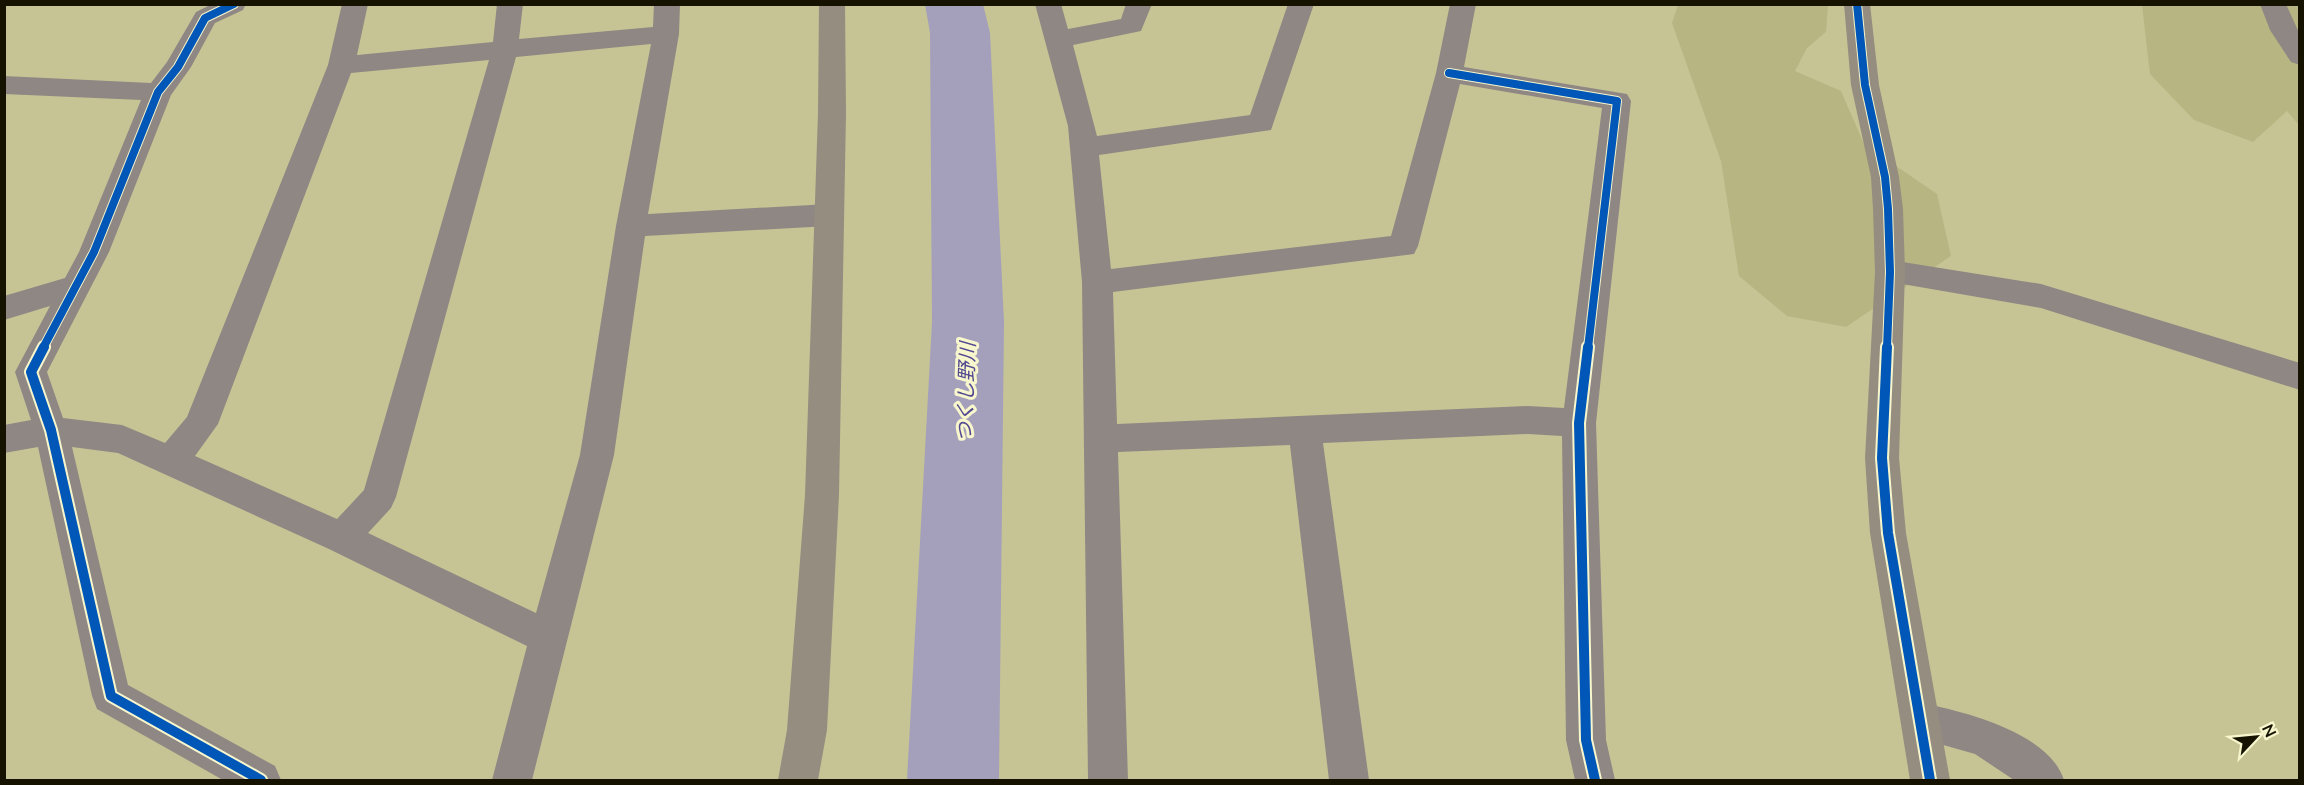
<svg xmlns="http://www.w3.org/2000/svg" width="2304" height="785" font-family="'Nunito Sans','Noto Sans JP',sans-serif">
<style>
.green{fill:#b7b582}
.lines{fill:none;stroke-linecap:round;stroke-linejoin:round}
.river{fill:#a4a0bb;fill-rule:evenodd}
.street{fill:#8f8783;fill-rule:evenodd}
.secondary{fill:#958d7f;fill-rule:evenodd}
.cycleway-far1-casing{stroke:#f7f6cd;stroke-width:10}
.cycleway-casing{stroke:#f7f6cd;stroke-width:14}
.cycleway-far1{stroke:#0057b8;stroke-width:8}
.cycleway{stroke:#0057b8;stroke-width:10}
.labels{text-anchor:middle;stroke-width:6;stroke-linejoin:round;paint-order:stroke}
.water-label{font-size:20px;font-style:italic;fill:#524991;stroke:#f7f6cd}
</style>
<rect width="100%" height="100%" fill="#c6c495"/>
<path class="green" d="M1678,5H1828L1826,32L1807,48L1795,71L1841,91L1864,144L1937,194L1951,256L1846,327L1787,316L1739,276L1721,161L1672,23Z
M2142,5H2299V125L2287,111L2253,142L2194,120L2150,74Z"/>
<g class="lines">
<path class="river" d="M925,4H983L990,33L1004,322L999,780H907L932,322L930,33Z"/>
<path class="street" d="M212,4H246L243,10L215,23L191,67L171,95L109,252L47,372L63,418L122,425L165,443L187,417L328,65L342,4H368L357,55L493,42L497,4H523L519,39L653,27L654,4H680L679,34L648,214L829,204L839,207L844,215L839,223L829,226L645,236L614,455L532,780H492L527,646L329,549L118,453L72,447L128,685L275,766L281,780H223L97,709L92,696L38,447L4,453V425L31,420L15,372L50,306L4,320V296L65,278L79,252L141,100L4,94V76L151,83L167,62L196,12ZM651,44L616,226L580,455L536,613L368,533L391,508L396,497L516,57ZM489,60L364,490L337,519L195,456L218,424L351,73Z
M1035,4H1061L1068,29L1121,19L1126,4H1152L1141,31L1073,45L1097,136L1250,115L1288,4H1314L1271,130L1099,155L1111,269L1391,236L1436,73L1450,4H1476L1464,67L1627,94L1631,101L1596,423L1606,740L1615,780H1575L1566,740L1562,436L1528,434L1323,443L1369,780H1329L1290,445L1118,452L1128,780H1088L1082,282L1068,126ZM1460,84L1602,108L1564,408L1528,406L1117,424L1113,292L1414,254L1418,246Z
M2260,4H2286L2300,35V65L2291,62L2270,30Z
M1890,260L2041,284L2300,363V390L2041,308L1879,280L1875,272L1879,264Z
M1922,703C1966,712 2049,733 2064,780H2014L1975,754L1908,735L1902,722L1908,709Z"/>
<path class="secondary" d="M819,4H845L846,113L839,495L827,730L818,780H778L787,730L805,495L818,113Z
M1844,4H1870L1879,85L1899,177L1903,209L1905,272L1899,458L1906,533L1950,780H1910L1870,533L1865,458L1875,272L1873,209L1871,177L1851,85Z"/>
<defs>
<path id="cycleway-far1" d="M1857,4L1865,85L1885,177L1888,209L1890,272L1887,348
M1449,73L1617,101L1588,348
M43,348L94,252L158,92L178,67L205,18L234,4"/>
<path id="cycleway" d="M44,347L31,372L51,430L111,696L261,780
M1588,347L1579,423L1586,740L1595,780
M1887,347L1882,458L1888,533L1930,780"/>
</defs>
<use href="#cycleway-far1" class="cycleway-far1-casing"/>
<use href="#cycleway" class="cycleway-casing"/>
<use href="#cycleway-far1" class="cycleway-far1"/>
<use href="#cycleway" class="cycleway"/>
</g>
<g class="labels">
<g class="water-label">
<text transform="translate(966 392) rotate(-88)" y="7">つくし野川</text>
</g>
</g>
<rect width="2304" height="785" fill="none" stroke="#151300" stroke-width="12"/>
<g transform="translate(2256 737) rotate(64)" stroke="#f7f6cd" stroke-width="4.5" paint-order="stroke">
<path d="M0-4.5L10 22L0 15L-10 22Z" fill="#151300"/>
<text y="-9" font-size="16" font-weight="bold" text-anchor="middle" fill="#151300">N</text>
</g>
</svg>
